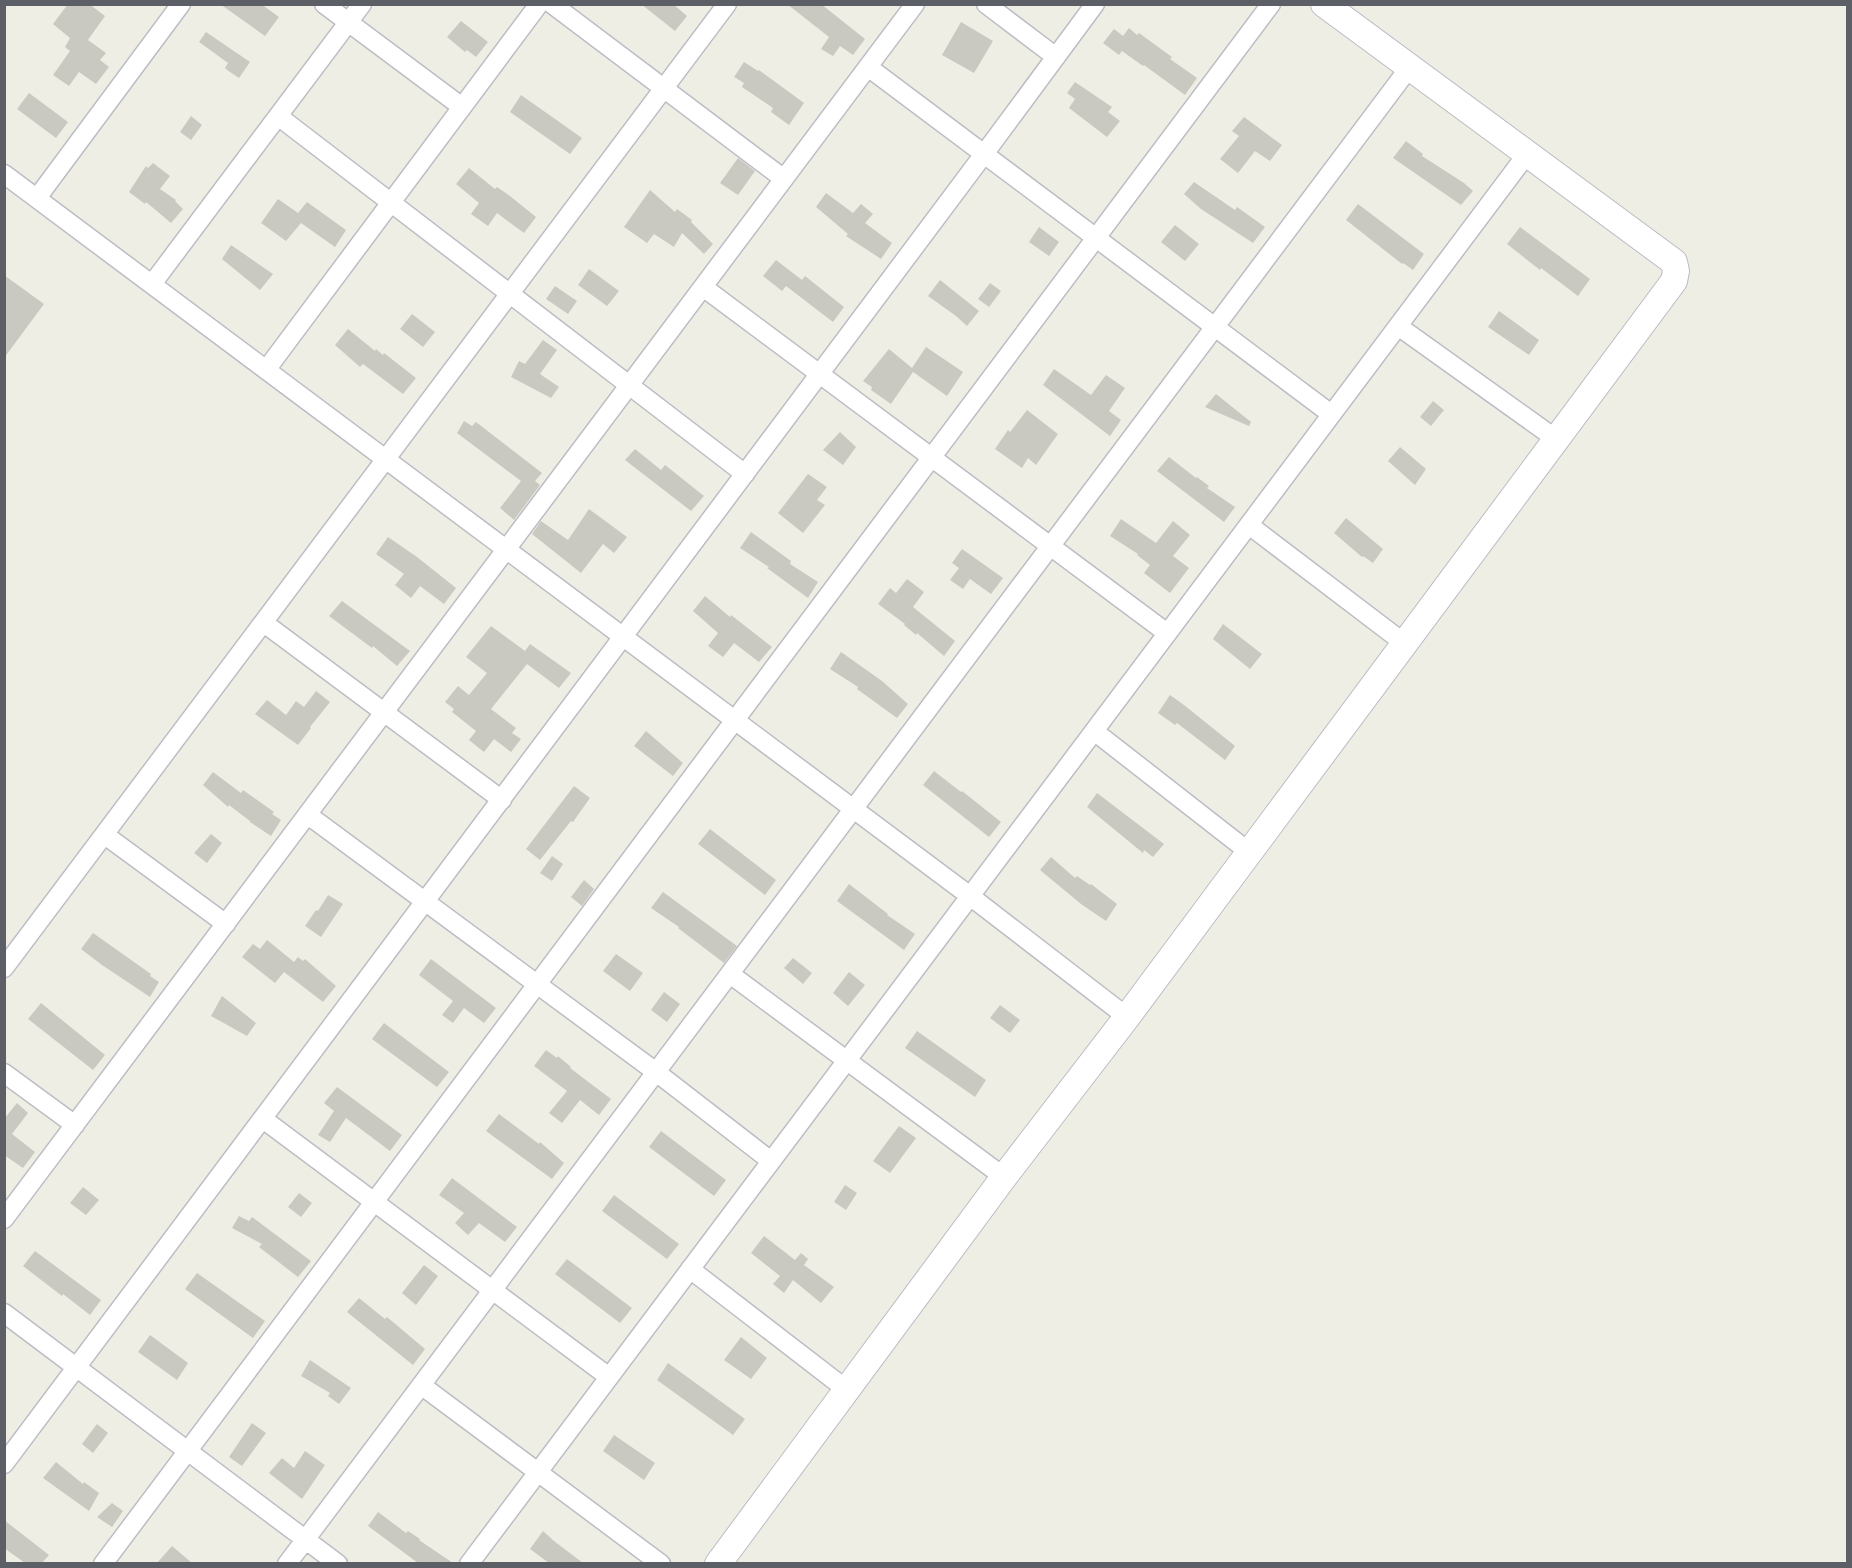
<svg xmlns="http://www.w3.org/2000/svg" width="1852" height="1568" font-family="Rubik,sans-serif">
<style>
.building{fill:#cac9c1}
.lines{fill:none;stroke-linecap:round;stroke-linejoin:round}
.street-casing{stroke:#bcbdc4;stroke-width:21}
.secondary-casing{stroke:#babcc3;stroke-width:28}
.street{stroke:#fff;stroke-width:18}
.secondary{stroke:#fff;stroke-width:26}
</style>
<rect width="100%" height="100%" fill="#efeee5"/>
<path class="building" d="M68,4H89L105,16L88,40L106,53L100,60L109,67L96,84L79,72L69,86L53,75L70,51L65,47L70,38L53,24Z
M220,4H261L279,17L265,36Z
M641,4H673L687,16L675,31Z
M787,4H821L865,39L853,55L840,46L833,56L821,49L829,37Z
M461,21L488,42L476,57L467,50L465,52L447,37Z
M961,22L993,41L974,73L942,55Z
M1129,28L1137,35L1139,33L1172,57L1170,59L1197,78L1185,95L1144,65L1143,66L1122,51L1119,55L1103,43L1114,29L1123,36Z
M206,32L250,62L239,78L227,70L225,68L228,63L199,42Z
M744,62L758,71L759,70L804,103L789,125L771,112L773,108L742,87L744,83L734,77Z
M1075,82L1112,107L1108,112L1120,121L1107,137L1069,108L1075,99L1067,93Z
M29,93L68,122L56,138L17,109Z
M521,95L582,138L570,154L510,112Z
M191,116L202,125L191,140L180,132Z
M1244,117L1282,145L1270,161L1255,151L1238,173L1220,159L1239,136L1232,131Z
M1406,141L1423,154L1422,156L1464,183L1473,191L1461,205L1393,158Z
M738,158L755,171L738,195L720,183Z
M153,163L170,176L160,189L176,200L175,201L183,209L171,223L146,202L145,204L129,192L146,166L148,168Z
M469,168L495,189L497,187L510,196L536,217L524,233L497,213L488,226L471,214L479,203L456,184Z
M1194,182L1235,210L1237,207L1265,227L1253,243L1201,209L1184,194Z
M650,190L675,212L677,209L692,220L691,222L713,244L704,254L682,233L674,247L654,234L647,243L624,227Z
M826,193L853,213L861,204L873,214L865,223L892,243L881,259L846,236L848,234L816,207Z
M278,199L298,213L307,202L346,230L335,247L301,223L286,241L261,223Z
M1358,204L1424,254L1413,270L1403,263L1402,264L1346,220Z
M1175,225L1199,244L1185,261L1161,242Z
M1039,227L1059,242L1049,256L1029,242Z
M1520,227L1590,279L1578,296L1541,268L1540,270L1507,244Z
M231,245L273,274L260,290L222,259Z
M776,260L802,280L805,276L844,307L833,322L786,286L782,291L763,276Z
M589,269L619,291L607,306L578,285Z
M4,275L44,304L4,358Z
M940,280L979,311L967,326L956,316L928,296Z
M990,283L1001,291L989,307L978,299Z
M555,286L577,301L568,314L546,299Z
M1499,311L1539,340L1529,355L1488,327Z
M412,314L435,332L423,347L400,329Z
M348,329L375,351L376,349L383,355L384,353L416,378L403,394L363,364L360,367L335,345Z
M543,340L557,350L540,374L559,387L551,398L511,377L519,361L525,364Z
M926,347L963,372L947,396L913,372L891,404L871,390L872,387L863,381L889,349L912,368Z
M1054,369L1091,395L1106,375L1125,388L1109,411L1121,420L1110,436L1043,385Z
M1216,394L1251,422L1249,426L1205,407Z
M1433,401L1444,410L1431,426L1420,417Z
M1027,410L1058,434L1036,465L1028,458L1022,468L995,449L1008,430L1010,432Z
M464,421L472,426L476,422L542,473L535,481L540,485L514,520L500,508L521,481L457,433Z
M840,432L856,447L843,465L823,450Z
M1400,447L1426,469L1415,485L1388,461Z
M635,449L661,470L665,465L704,496L691,511L625,460Z
M1169,457L1196,478L1197,477L1209,486L1207,488L1235,507L1224,522L1157,471Z
M808,474L827,487L817,500L825,505L803,533L778,513Z
M589,509L627,537L614,553L603,544L581,573L532,534L541,521L568,540Z
M1346,518L1383,549L1373,563L1363,556L1362,557L1334,533Z
M1121,519L1156,543L1173,521L1190,535L1173,556L1189,568L1170,593L1144,573L1150,565L1137,555L1138,554L1110,536Z
M751,532L791,561L790,564L818,582L808,598L767,568L769,567L740,548Z
M388,537L417,557L456,588L444,604L420,586L411,598L395,585L404,574L376,554Z
M962,549L1003,578L991,594L970,579L963,589L950,580L959,568L952,563Z
M907,579L924,592L913,607L955,641L944,656L917,633L916,635L904,625L905,624L878,604L890,588L896,593Z
M705,596L730,617L731,615L772,647L759,662L734,643L723,657L708,646L718,633L693,611Z
M342,601L410,651L397,666L373,646L372,648L329,616Z
M1223,624L1262,654L1250,669L1213,639Z
M491,626L525,651L530,644L571,673L559,688L527,664L491,709L516,728L512,733L521,739L511,752L494,739L484,752L469,740L476,731L452,712L454,709L445,702L458,686L469,695L487,673L466,657Z
M841,652L882,681L908,704L897,718L857,689L858,687L830,669Z
M316,691L330,702L310,727L311,728L298,745L255,714L267,700L286,715L296,701L304,707Z
M1170,695L1184,705L1235,746L1225,760L1177,723L1175,725L1158,713Z
M646,731L683,763L673,776L634,746Z
M934,771L961,792L962,791L1001,822L989,837L923,785Z
M213,772L241,793L243,790L274,812L272,814L281,820L271,836L250,822V821L229,805L228,807L203,785Z
M574,786L590,798L573,822L571,821L540,860L526,849Z
M1097,793L1164,844L1153,857L1144,850L1143,853L1087,807Z
M710,829L776,880L765,895L698,844Z
M211,834L222,843L207,863L194,853Z
M552,856L563,864L552,881L540,873Z
M1051,857L1075,878L1077,876L1090,885L1091,884L1117,904L1106,921L1081,904L1040,870Z
M584,880L594,889L582,906L571,897Z
M849,884L888,914L887,915L915,934L904,950L837,901Z
M663,892L737,946L724,963L678,928L679,927L651,908Z
M328,895L343,904L321,937L305,926L316,910L318,911Z
M93,933L151,974L150,976L159,982L150,997L102,965L81,949Z
M267,940L294,962L298,957L303,961L305,959L336,986L323,1002L284,972L275,983L242,957L253,944L260,949Z
M616,954L643,973L630,991L603,971Z
M793,958L812,973L803,984L784,968Z
M431,959L496,1008L484,1023L464,1008L453,1023L442,1015L453,1001L419,975Z
M849,972L865,985L848,1006L833,993Z
M664,992L680,1004L667,1022L651,1010Z
M222,996L256,1023L247,1036L211,1016Z
M41,1003L105,1055L93,1070L28,1019Z
M1000,1005L1020,1020L1010,1033L990,1018Z
M384,1023L449,1072L437,1087L372,1039Z
M917,1031L986,1080L975,1097L905,1048Z
M546,1050L557,1058L558,1056L571,1067L570,1068L611,1099L599,1115L580,1100L562,1123L549,1113L567,1091L534,1066Z
M337,1087L402,1135L390,1151L346,1118L330,1142L318,1135L334,1111L324,1103Z
M17,1103L28,1113L12,1134L35,1152L23,1168L4,1155V1119Z
M499,1114L539,1144L540,1142L564,1163L552,1179L486,1131Z
M899,1126L916,1138L890,1173L873,1161Z
M661,1131L726,1180L714,1196L649,1147Z
M452,1178L517,1227L505,1242L479,1223L468,1235L455,1223L464,1213L439,1195Z
M845,1185L857,1193L846,1210L834,1202Z
M83,1187L99,1200L86,1215L70,1203Z
M299,1193L312,1203L301,1217L288,1207Z
M614,1195L679,1244L667,1259L602,1211Z
M239,1216L249,1221L252,1217L311,1261L298,1277L259,1247L262,1244L232,1228Z
M764,1236L795,1260L801,1253L808,1259L804,1265L834,1287L821,1303L793,1280L784,1293L773,1284L780,1276L751,1253Z
M35,1251L101,1300L90,1315L63,1294L62,1296L23,1266Z
M567,1259L632,1308L620,1323L555,1274Z
M424,1265L438,1276L416,1305L402,1293Z
M197,1273L265,1321L253,1338L185,1289Z
M359,1298L385,1319L387,1317L425,1349L413,1365L347,1312Z
M150,1335L188,1363L177,1380L138,1352Z
M741,1337L767,1358L751,1379L724,1360Z
M310,1360L351,1388L339,1404L328,1396L330,1393L301,1376Z
M668,1363L745,1419L733,1435L657,1380Z
M252,1423L266,1433L242,1466L229,1457Z
M97,1424L108,1433L93,1453L82,1444Z
M614,1435L655,1463L644,1480L603,1451Z
M305,1451L325,1465L302,1499L269,1473L282,1458L294,1468Z
M56,1462L83,1484L84,1482L99,1493L89,1511L43,1478Z
M112,1503L123,1511L112,1527L97,1517Z
M378,1512L406,1533L408,1531L420,1539L419,1540L453,1563H418L368,1526Z
M4,1520L49,1555L42,1563H25L4,1548Z
M543,1531L554,1541L583,1563H549L530,1549Z
M172,1546L192,1563H157Z"/>
<g class="lines">
<defs>
<path id="street" d="M324,4L462,107
M552,4L784,179
M986,4L1056,57
M868,67L1331,414
M278,116L745,474
M4,174L970,896L1127,1017
M37,198L181,4
M152,284L362,4
M703,287L1167,633
M1398,326L1556,439
M266,370L539,4
M1249,525L1404,643
M264,623L502,800
M1094,731L1249,852
M308,815L656,1072L771,1161
M105,835L226,924
M4,968L727,4
M730,974L1004,1177
M4,1073L75,1125
M263,1119L609,1377
M4,1219L915,4
M690,1269L847,1390
M4,1313L338,1564
M421,1385L661,1564
M4,1464L984,154L1095,4
M103,1564L1271,4
M287,1564L1409,68
M469,1564L1527,154"/>
<path id="secondary" d="M718,1564L1004,1177L1127,1017L1674,281L1676,271L1674,262L1324,4"/>
</defs>
<use href="#street" class="street-casing"/>
<use href="#secondary" class="secondary-casing"/>
<use href="#street" class="street"/>
<use href="#secondary" class="secondary"/>
</g>
<rect width="1852" height="1568" fill="none" stroke="#5c5f66" stroke-width="12"/>
</svg>
